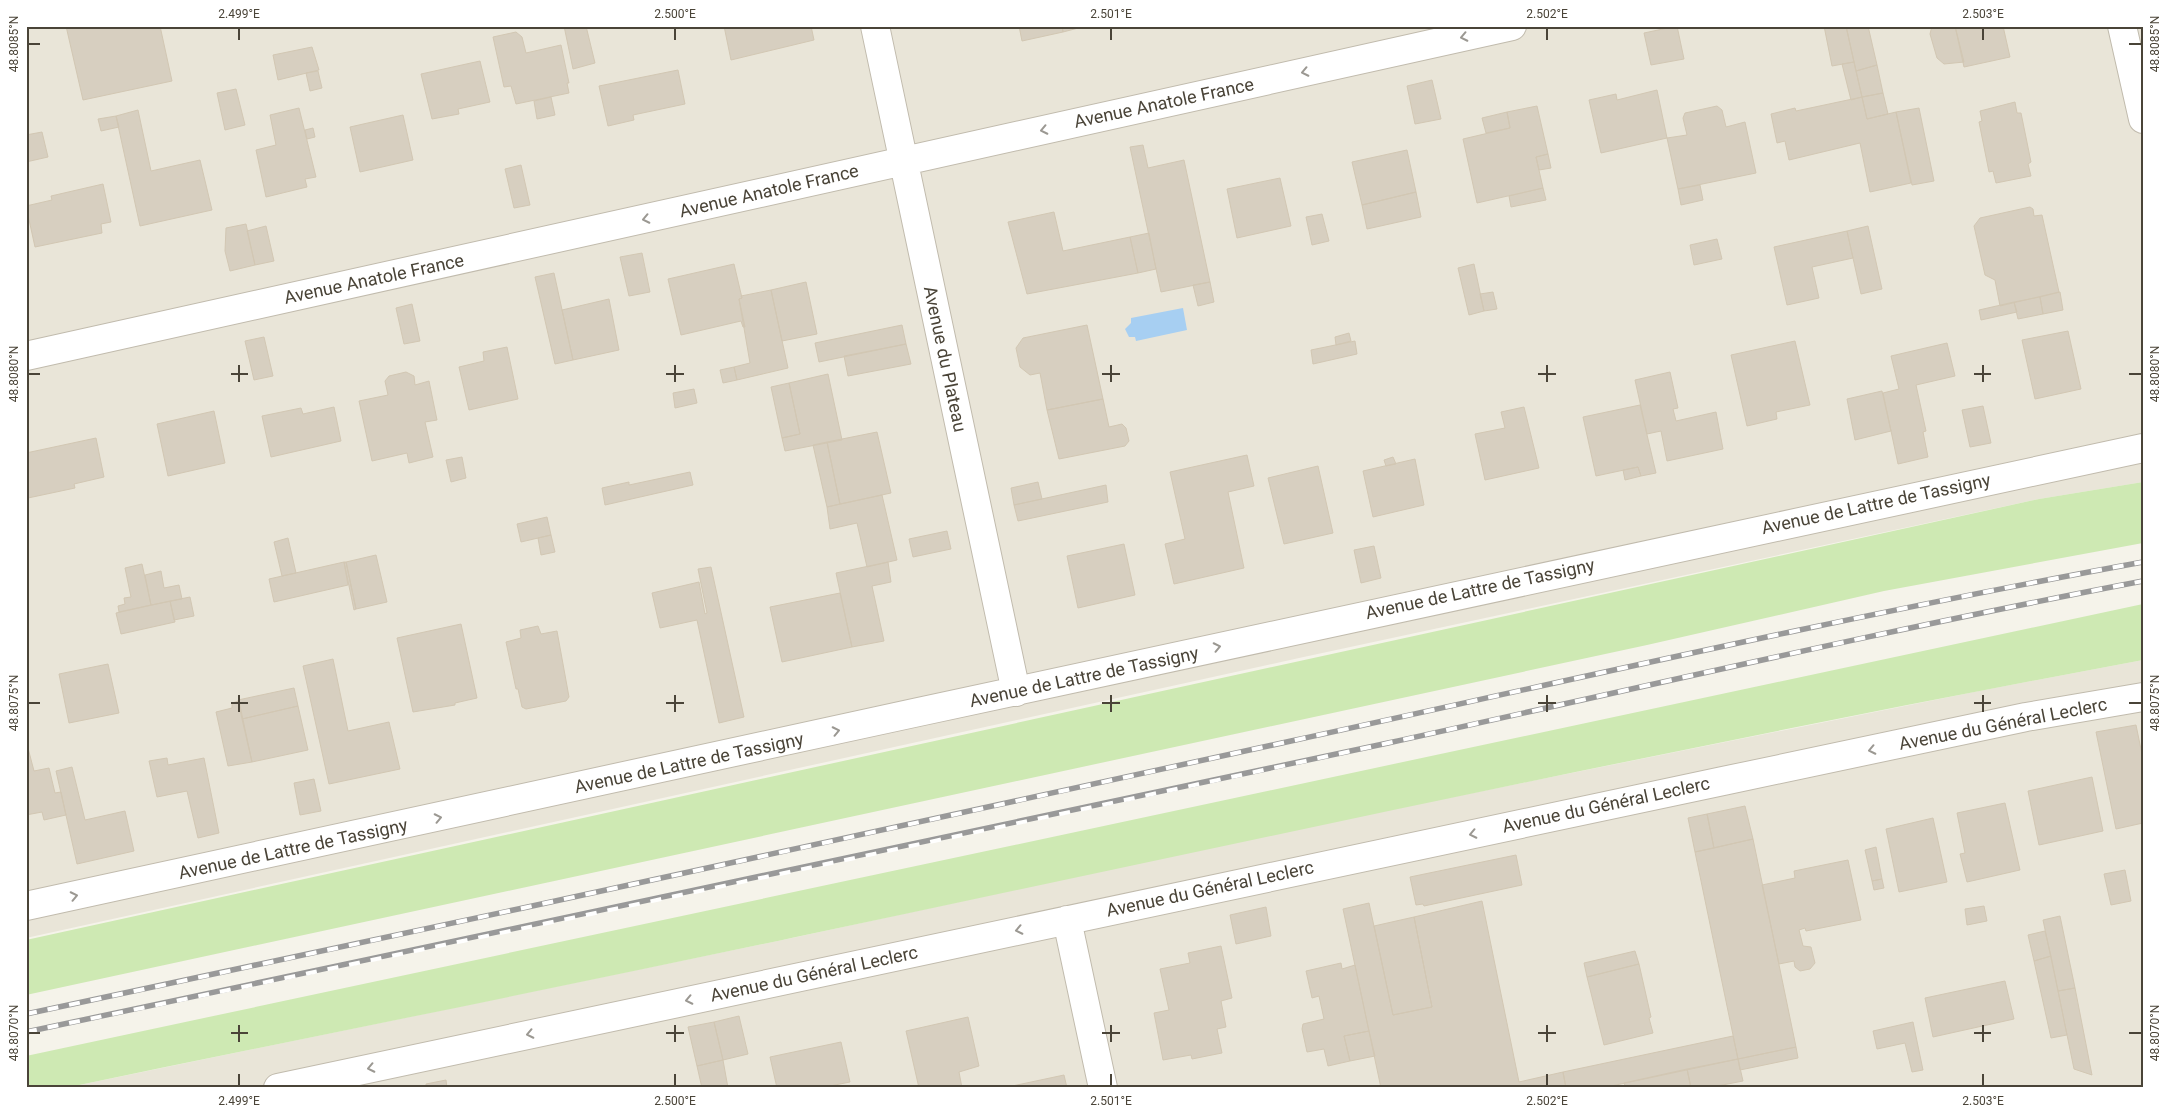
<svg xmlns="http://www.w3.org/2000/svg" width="2169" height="1114" font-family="Roboto,sans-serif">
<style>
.residential{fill:#e9e5d8}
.green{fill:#cee9b3}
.water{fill:#a7cff2}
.building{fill:#d7cfc0;stroke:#d2c7b3}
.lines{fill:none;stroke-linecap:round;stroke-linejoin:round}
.minor-casing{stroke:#c1bbad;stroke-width:30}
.minor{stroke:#fff;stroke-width:28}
.rail-casing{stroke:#999;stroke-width:5.5}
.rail{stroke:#fff;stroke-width:4;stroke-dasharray:11;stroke-linecap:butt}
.oneway{stroke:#9b9892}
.ticks{fill:none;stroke:#4a4438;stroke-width:2}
.labels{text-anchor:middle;stroke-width:4;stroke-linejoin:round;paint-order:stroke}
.street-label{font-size:18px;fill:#4a4438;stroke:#fff}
.neatline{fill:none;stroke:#4a4438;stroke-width:2}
.ticks-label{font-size:12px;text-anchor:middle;fill:#4a4438}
</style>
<rect width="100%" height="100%" fill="#f5f3ea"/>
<path class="residential" d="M26,26H2143V482L2039,499L1299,658L26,938Z
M2143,660V1088H65L792,938L1303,827L1979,691Z"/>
<path class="green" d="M2143,482V543L1884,591L1647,645L26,995V940L2039,499Z
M2143,604V660C1692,744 1244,842 796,937C553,989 309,1037 65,1088H26V1056Z"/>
<path class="water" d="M1183,308L1187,330L1136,341L1135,337H1129L1125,329L1131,323V318Z"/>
<path class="building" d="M66,26H160L172,81L83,100Z
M564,26H586L595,63L573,69Z
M724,26H811L814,40L731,60Z
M1019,26H1062L1063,32L1022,41Z
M1062,26H1086L1063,32Z
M1677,26L1684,59L1651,65L1644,33Z
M1824,26H1846L1854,62L1832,66Z
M1846,26H1868L1877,65L1856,71Z
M1932,26H1955L1964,62L1944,64L1937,58L1930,34Z
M1955,26H2003L2010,57L1964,67Z
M516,32L522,37L526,53L561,45L569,83H567L569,93L516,104L511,86L504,87L493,37Z
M312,47L319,70L278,80L273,55Z
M480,61L490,102L458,109L459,114L432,119L421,74Z
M1854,62L1862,97L1851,100L1842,64Z
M1877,65L1883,93L1862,97L1856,71Z
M678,70L685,104L633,115L634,120L608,126L599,86Z
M318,71L322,88L310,91L306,73Z
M1432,80L1441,119L1415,124L1407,86Z
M236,89L245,125L225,130L217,93Z
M1657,90L1667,138L1601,153L1589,100L1616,94L1617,100Z
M1883,93L1888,114L1867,119L1862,97Z
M551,97L555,115L537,119L534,101Z
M1862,97L1867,119L1896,112L1911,183L1870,192L1860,143L1789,160L1785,141L1777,143L1771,114L1795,108L1796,111Z
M2015,102L2017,113H2021L2031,162L2028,164L2031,176L1996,183L1993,171L1989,172L1979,122L1982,121L1980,111Z
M1537,106L1548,154L1536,157L1543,188L1477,203L1463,139L1510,128L1507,112Z
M1717,106L1722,110L1726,127L1745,122L1756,173L1678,189L1667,138L1687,135L1683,118L1685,113Z
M299,108L316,177L305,179L307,187L266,197L256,150L276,145L270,115Z
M1919,108L1934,181L1912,185L1896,112Z
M138,110L151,171L200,160L212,210L140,226L116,116Z
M1507,112L1510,128L1486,133L1482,118Z
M403,115L413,160L360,172L350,127Z
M116,116L119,127L101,131L98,119Z
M313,128L315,137L307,139L305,130Z
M42,132L48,157L26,162V135Z
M1143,145L1148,168L1184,160L1210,282L1161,292L1130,147Z
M1407,150L1416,192L1362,205L1352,162Z
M1548,154L1551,168L1539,170L1536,157Z
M521,165L530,205L514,208L505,169Z
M1280,178L1291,226L1237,238L1227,189Z
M103,184L111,222L101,224L102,233L35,247L26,206L52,200L51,196Z
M1700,185L1703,200L1681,205L1678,189Z
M1543,188L1546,200L1511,207L1509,196Z
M1416,192L1421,217L1367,229L1362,205Z
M2030,207L2033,209L2034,216L2042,215L2059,292L2000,306L1995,280L1985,275L1974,226L1980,218Z
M1054,212L1063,251L1130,237L1138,273L1027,294L1008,222Z
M1322,214L1329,241L1312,245L1306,217Z
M246,224L255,265L230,271L225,251L226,228Z
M266,226L274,261L255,265L247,231Z
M1868,226L1882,289L1861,294L1847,231Z
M1847,231L1853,258L1812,267L1819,298L1787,305L1774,247Z
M1149,233L1156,269L1138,273L1130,237Z
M1717,239L1722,259L1694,265L1690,245Z
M642,253L650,292L629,296L620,257Z
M734,264L742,298L739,299L745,327H743L741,321L681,335L668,279Z
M1474,264L1484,311L1469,315L1458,268Z
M554,273L573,360L555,364L535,277Z
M806,282L817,334L782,341L771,290Z
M1210,282L1214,302L1198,306L1193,285Z
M771,290L788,368L737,380L734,367L750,363L739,299L742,298L741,296Z
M1493,292L1497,309L1484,311L1480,294Z
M2060,292L2063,310L2043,314L2040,297Z
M2040,297L2043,314L2018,319L2014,302Z
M609,299L619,350L573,360L562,310Z
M2014,302L2017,312L1981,320L1979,310Z
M412,304L420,341L404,344L396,308Z
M902,325L906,344L819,362L815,343Z
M1087,325L1103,399L1047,410L1040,373L1030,375L1020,367L1016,348L1023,338Z
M2068,331L2081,389L2035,399L2022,340Z
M1349,333L1351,341L1336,345L1335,337Z
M264,337L273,376L254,380L245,341Z
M1355,341L1357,354L1313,364L1311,350Z
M1795,341L1810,405L1776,412L1777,419L1747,426L1731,355Z
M1947,343L1955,376L1916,385L1926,431L1923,432L1928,457L1898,464L1883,393L1899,389L1891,356Z
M906,344L911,364L848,376L844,356Z
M507,347L518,399L469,410L459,367L484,361L483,352Z
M734,367L737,380L723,383L720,370Z
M406,372L414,376L415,385L429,381L437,420L425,422L433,457L409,463L407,453L372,461L359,401L388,395L385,381L389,376Z
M1670,372L1678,408L1673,409L1676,421L1716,412L1723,449L1667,461L1661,431L1647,434L1635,380Z
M828,374L842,440L785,451L782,438L800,434L789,383Z
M789,383L800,434L782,438L771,387Z
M694,389L697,403L675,408L673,393Z
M1882,391L1891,431L1855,440L1847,399Z
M1103,399L1109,427L1122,424L1126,428L1129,441L1125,446L1059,459L1047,410Z
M1640,405L1656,473L1641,476L1638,467L1596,476L1583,417Z
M1983,406L1991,443L1970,447L1962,410Z
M334,407L341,441L271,457L262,416L301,408L303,414Z
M1524,407L1539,468L1485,480L1475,434L1505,428L1501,412Z
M214,411L225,463L168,476L157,424Z
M877,432L891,493L840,504L827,442Z
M96,438L104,477L74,484L75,488L28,498L26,489V453Z
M827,442L840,504L827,507L813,445Z
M1247,455L1254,486L1228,492L1244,568L1174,584L1165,544L1185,539L1170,472Z
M462,457L466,478L451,482L446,460Z
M1393,457L1396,464L1386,466L1384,460Z
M1415,459L1424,505L1373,517L1363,471Z
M1318,466L1333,533L1284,544L1268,478Z
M1638,467L1641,476L1625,480L1623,470Z
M690,472L693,485L605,505L602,488L629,482V485Z
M1038,482L1042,499L1014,505L1011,488Z
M1106,485L1108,502L1018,521L1014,505Z
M882,495L897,560L867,567L857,523L830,529L827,507Z
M547,517L551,535L521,542L517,524Z
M947,531L951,549L913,557L909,539Z
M551,535L555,552L541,555L538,538Z
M288,538L296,573L282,576L274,542Z
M1124,544L1135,595L1078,608L1067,556Z
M1374,546L1381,578L1361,583L1354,550Z
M376,555L387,602L356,609L346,562Z
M344,562H346L356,609L354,610Z
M344,562L348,585L274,602L269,579Z
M888,562L891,582L872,586L884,641L852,647L836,573Z
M142,564L151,605L119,612L118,606L125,604L124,598L131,597L125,568Z
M711,567L744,717L719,723L697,620L660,628L652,593L699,582L705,614L707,613L698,569Z
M161,571L164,588L179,585L182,599L151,605L145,575Z
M840,593L852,647L782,662L770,607Z
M190,597L194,616L174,620L170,601Z
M170,601L175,622L121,634L116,613Z
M461,624L477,698L455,703V705L413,712L397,638Z
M538,626L541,634L557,631L569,697L566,701L526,709L522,707L518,689H516L506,642L521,638L520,630Z
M333,659L348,731L389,722L400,769L329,784L303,666Z
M108,664L119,713L69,723L59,674Z
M294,688L298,706L242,719L238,700Z
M239,701L252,762L228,766L216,712L232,708V703Z
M298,706L308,750L252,762L242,719Z
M2136,725L2143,759V823L2116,829L2096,732Z
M28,748L34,771L49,768L55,793L61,792L66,815L44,820L42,812L26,815V749Z
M167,758L168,765L204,758L219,833L198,838L187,791L157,797L149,761Z
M72,767L85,820L125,811L134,851L77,864L56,771Z
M2092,777L2103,831L2039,845L2028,791Z
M314,779L321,811L300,815L294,783Z
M2005,803L2020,870L1967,882L1960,854L1965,853L1957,813Z
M1745,806L1753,839L1714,848L1707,814Z
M1707,814L1714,848L1695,852L1688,818Z
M1933,818L1947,882L1899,892L1886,829Z
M1753,839L1796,1047L1738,1059L1695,852Z
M1876,847L1882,879L1872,881L1865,850Z
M1516,855L1522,885L1424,906L1423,904L1416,905L1410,877Z
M1848,860L1861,920L1806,931L1805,928L1799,930L1803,946L1811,947L1815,963L1810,969L1800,971L1795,967L1794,961L1779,964L1762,885L1795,878L1794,871Z
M2125,870L2131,901L2111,905L2104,874Z
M1882,879L1884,888L1874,890L1872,881Z
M1482,901L1519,1082L1563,1072L1566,1088H1381L1343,909L1369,903L1393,1015L1432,1007L1414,917Z
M1984,906L1987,921L1967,925L1965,909Z
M1266,907L1271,936L1236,944L1230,915Z
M2060,916L2075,988L2058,991L2043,920Z
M1414,917L1432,1007L1393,1015L1374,926Z
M2045,931L2051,956L2034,961L2028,935Z
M1221,946L1232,998L1221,1001L1226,1027L1217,1029L1222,1053L1192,1059L1191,1055L1163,1060L1154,1013L1169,1010L1160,969L1190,963L1188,953Z
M1635,951L1639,964L1587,977L1584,963Z
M2051,956L2067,1035L2051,1038L2034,961Z
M1341,963L1342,969L1355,965L1369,1031L1344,1036L1350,1061L1328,1066L1324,1049L1307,1052L1302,1029L1303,1024L1324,1019L1319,996L1312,998L1306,971Z
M1639,964L1651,1017L1649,1018L1653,1033L1604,1045L1587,977Z
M2005,981L2014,1019L1933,1037L1925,998Z
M2075,988L2092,1075L2074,1069L2058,991Z
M739,1016L748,1054L723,1060L714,1022Z
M968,1017L979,1066L959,1072L962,1088H919L906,1031Z
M714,1022L723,1060L697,1066L688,1027Z
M1913,1022L1923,1070L1912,1072L1905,1043L1877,1049L1873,1031Z
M1369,1031L1375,1056L1350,1061L1344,1036Z
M1733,1036L1738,1059L1602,1088H1566L1563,1072Z
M841,1042L850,1082L820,1088H777L770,1057Z
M1796,1047L1798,1058L1740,1070L1738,1059Z
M1738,1059L1743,1081L1707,1088H1691L1687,1069Z
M723,1060L728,1088H702L697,1066Z
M1687,1069L1691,1088H1626L1624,1083Z
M1064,1075L1067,1088H1003Z
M446,1080L447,1088H426V1084Z"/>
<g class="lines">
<defs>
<path id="minor" d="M875,26L1016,692
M2122,26L2143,119
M26,356L1512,26
M26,906C732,754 1436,597 2143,448
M1067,920L1103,1088
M278,1088L1723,781L2026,717L2143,697"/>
</defs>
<use href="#minor" class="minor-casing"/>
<use href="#minor" class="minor"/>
<defs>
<path id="rail" d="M26,1014C448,925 870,833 1291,741C1575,679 1857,614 2143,562
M26,1032C480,938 934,842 1388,743C1639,688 1890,629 2143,581"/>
</defs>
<use href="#rail" class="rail-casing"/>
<use href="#rail" class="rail"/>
</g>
<defs><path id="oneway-chevron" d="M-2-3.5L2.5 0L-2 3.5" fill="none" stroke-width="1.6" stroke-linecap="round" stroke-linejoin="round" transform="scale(1.25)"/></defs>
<g class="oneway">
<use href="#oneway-chevron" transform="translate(1464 37) rotate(168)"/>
<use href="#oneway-chevron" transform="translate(1305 72) rotate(168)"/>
<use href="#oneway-chevron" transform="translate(1044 130) rotate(168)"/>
<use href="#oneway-chevron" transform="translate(646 219) rotate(168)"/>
<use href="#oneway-chevron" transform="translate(1217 647) rotate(-12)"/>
<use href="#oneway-chevron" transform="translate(836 731) rotate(-12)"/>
<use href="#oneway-chevron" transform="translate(1872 750) rotate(168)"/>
<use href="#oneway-chevron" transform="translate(438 818) rotate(-12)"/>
<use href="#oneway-chevron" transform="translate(1473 834) rotate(168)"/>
<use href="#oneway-chevron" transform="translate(74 896) rotate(-12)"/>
<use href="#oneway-chevron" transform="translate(1019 930) rotate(168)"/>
<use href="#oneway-chevron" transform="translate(689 1000) rotate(168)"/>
<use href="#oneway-chevron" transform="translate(530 1034) rotate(168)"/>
<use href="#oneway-chevron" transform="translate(371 1068) rotate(168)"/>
</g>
<path class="ticks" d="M239,28V40M675,28V40M1111,28V40M1547,28V40M1983,28V40M28,44H40M2129,44H2142M239,365V382M675,365V382M1111,365V382M1547,365V382M1983,365V382M28,374H40M231,374H248M666,374H684M1102,374H1120M1538,374H1556M1974,374H1991M2129,374H2142M239,695V712M675,695V712M1111,695V712M1547,695V712M1983,695V712M28,703H40M231,703H248M666,703H684M1102,703H1120M1538,703H1556M1974,703H1991M2129,703H2142M239,1025V1042M675,1025V1042M1111,1025V1042M1547,1025V1042M1983,1025V1042M28,1033H40M231,1033H248M666,1033H684M1102,1033H1120M1538,1033H1556M1974,1033H1991M2129,1033H2142M239,1074V1086M675,1074V1086M1111,1074V1086M1547,1074V1086M1983,1074V1086"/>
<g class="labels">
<g class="street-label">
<text transform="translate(1164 103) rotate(-12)" y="6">Avenue Anatole France</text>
<text transform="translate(769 191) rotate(-13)" y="6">Avenue Anatole France</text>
<text transform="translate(374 279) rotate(-12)" y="6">Avenue Anatole France</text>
<text transform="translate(945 359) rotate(78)" y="6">Avenue du Plateau</text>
<text transform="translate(1876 504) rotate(-12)" y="6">Avenue de Lattre de Tassigny</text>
<text transform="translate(1480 589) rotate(-12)" y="6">Avenue de Lattre de Tassigny</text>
<text transform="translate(1084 677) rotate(-12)" y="6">Avenue de Lattre de Tassigny</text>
<text transform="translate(2003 724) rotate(-11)" y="6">Avenue du Général Leclerc</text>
<text transform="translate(689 763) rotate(-12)" y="6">Avenue de Lattre de Tassigny</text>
<text transform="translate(1606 805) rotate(-12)" y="6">Avenue du Général Leclerc</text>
<text transform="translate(293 849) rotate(-12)" y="6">Avenue de Lattre de Tassigny</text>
<text transform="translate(1210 889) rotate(-12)" y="6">Avenue du Général Leclerc</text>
<text transform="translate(814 974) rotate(-12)" y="6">Avenue du Général Leclerc</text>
</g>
</g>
<rect width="2169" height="1114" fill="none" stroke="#ffffff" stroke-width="55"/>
<rect x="28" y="28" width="2114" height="1058" class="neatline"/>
<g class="ticks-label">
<text x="239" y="18">2.499°E</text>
<text x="675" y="18">2.500°E</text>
<text x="1111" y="18">2.501°E</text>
<text x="1547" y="18">2.502°E</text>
<text x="1983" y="18">2.503°E</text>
<text transform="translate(14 44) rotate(-90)" y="4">48.8085°N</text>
<text transform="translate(2155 44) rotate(-90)" y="4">48.8085°N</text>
<text transform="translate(14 374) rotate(-90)" y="4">48.8080°N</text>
<text transform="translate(2155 374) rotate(-90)" y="4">48.8080°N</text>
<text transform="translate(14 703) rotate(-90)" y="4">48.8075°N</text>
<text transform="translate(2155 703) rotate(-90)" y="4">48.8075°N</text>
<text transform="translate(14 1033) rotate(-90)" y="4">48.8070°N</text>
<text transform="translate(2155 1033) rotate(-90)" y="4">48.8070°N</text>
<text x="239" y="1105">2.499°E</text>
<text x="675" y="1105">2.500°E</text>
<text x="1111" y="1105">2.501°E</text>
<text x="1547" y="1105">2.502°E</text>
<text x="1983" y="1105">2.503°E</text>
</g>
</svg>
